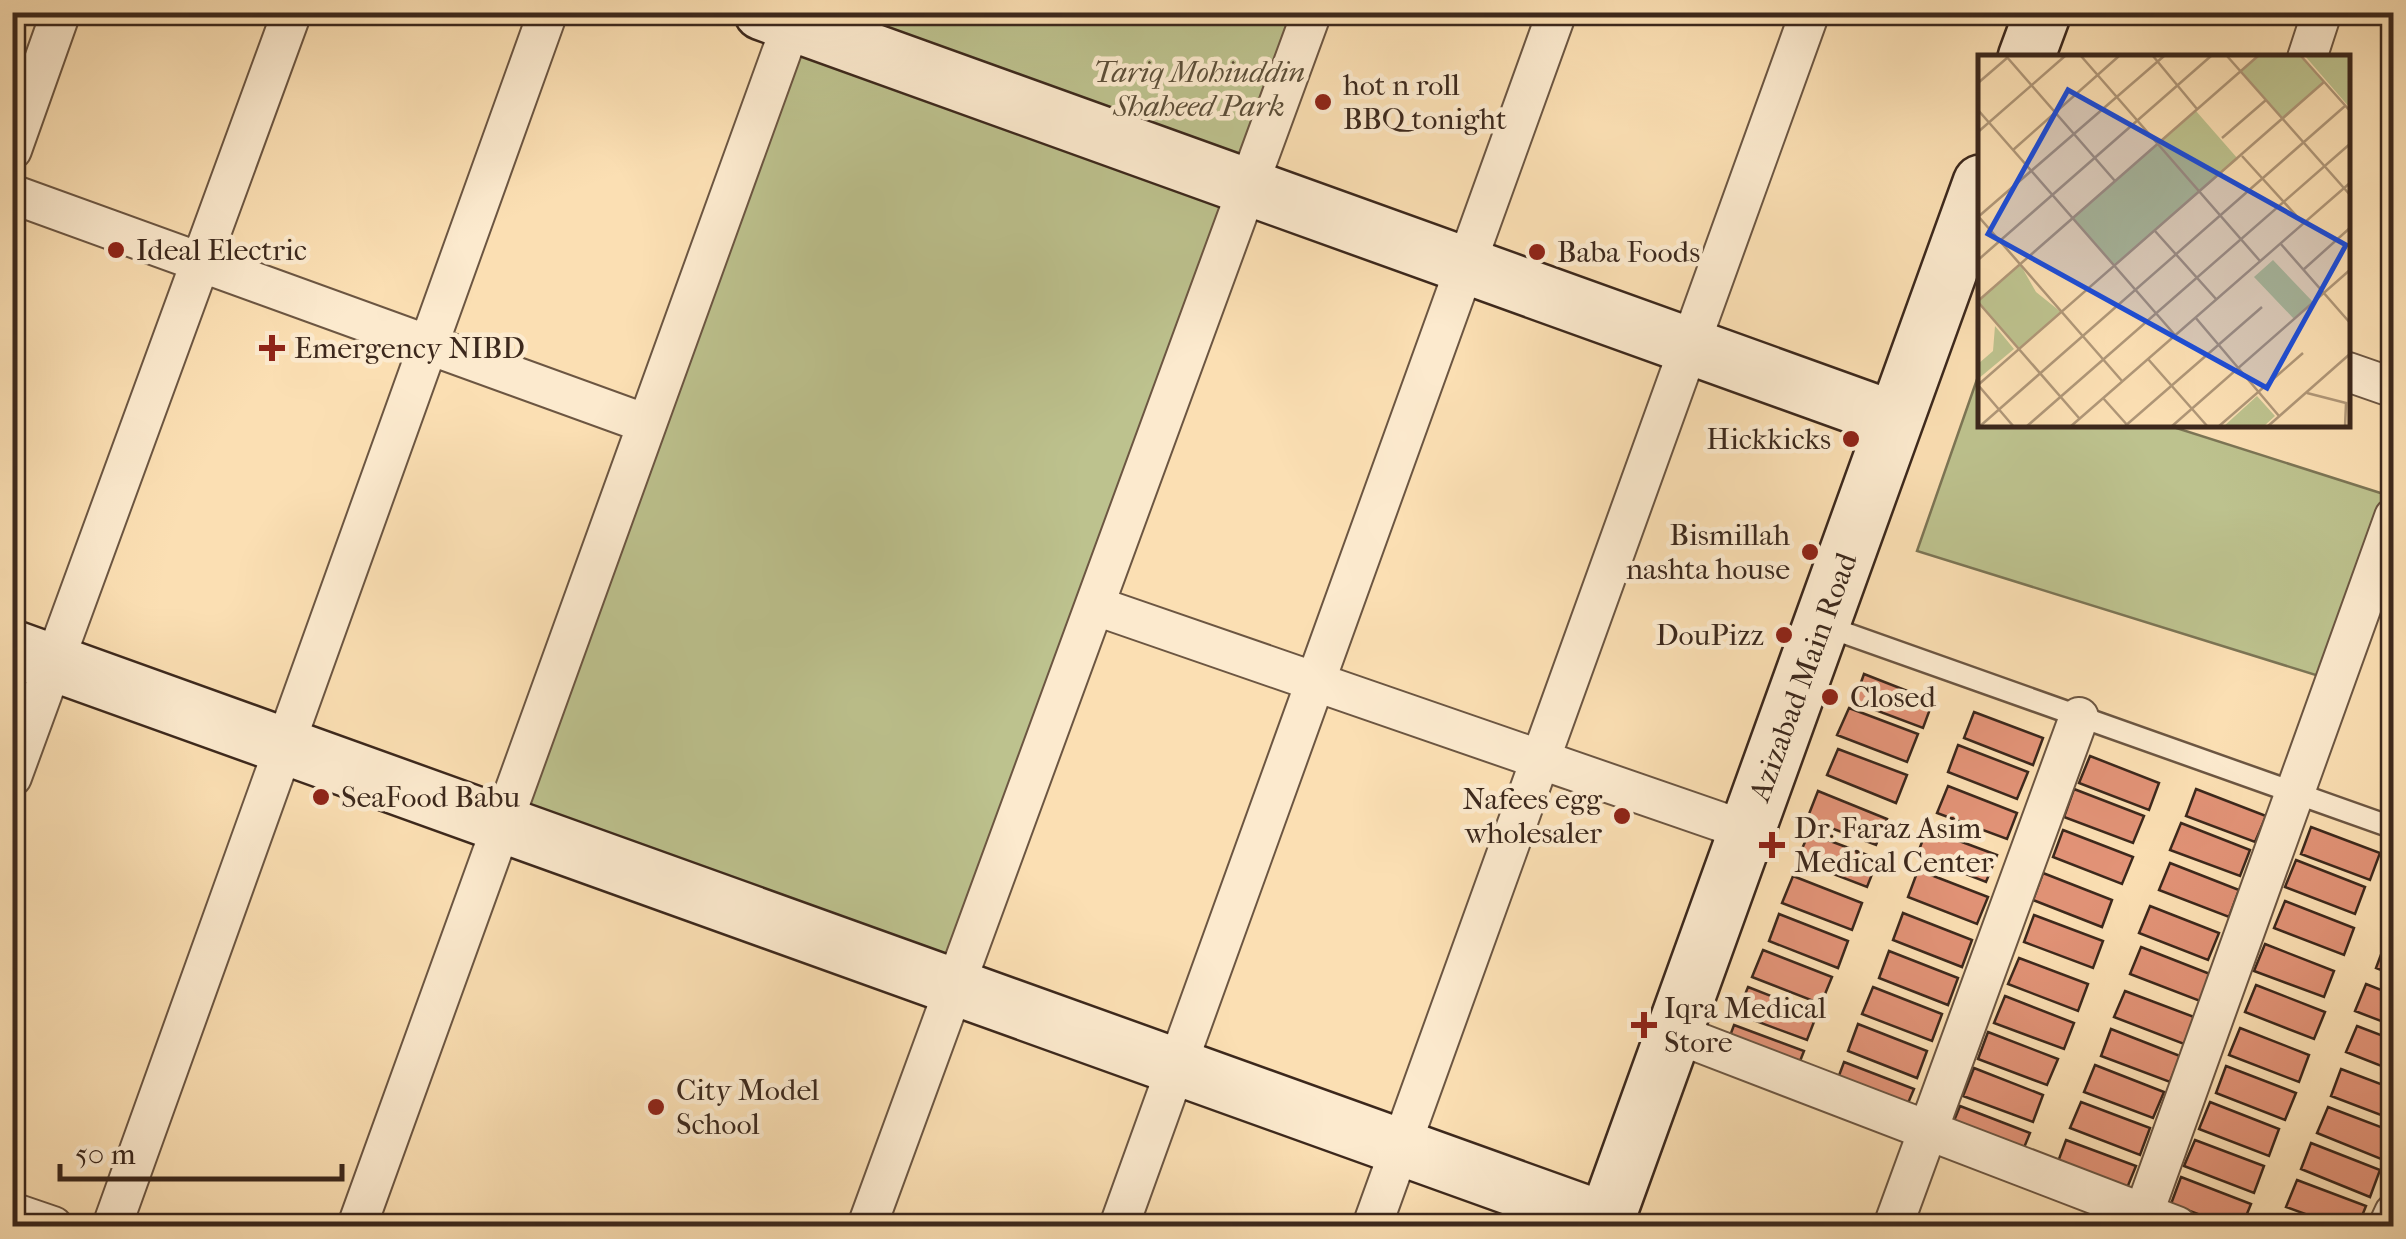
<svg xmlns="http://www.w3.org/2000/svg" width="2406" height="1239" font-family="'IM FELL French Canon',serif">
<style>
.green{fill:#bdc28e;stroke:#7c7555;stroke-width:2.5}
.building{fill:#e29377;stroke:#3c281c;stroke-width:2.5}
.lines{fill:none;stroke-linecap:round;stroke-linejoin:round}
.lane-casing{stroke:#6c5642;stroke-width:25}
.street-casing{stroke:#6c5642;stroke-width:42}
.secondary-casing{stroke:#3c281c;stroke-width:60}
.lane{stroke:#fceace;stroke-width:20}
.street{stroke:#fceace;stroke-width:38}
.secondary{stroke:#fceace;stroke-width:55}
.poi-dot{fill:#8f2418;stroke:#fceace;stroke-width:4}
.labels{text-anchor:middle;stroke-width:9;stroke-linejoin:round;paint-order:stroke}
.park-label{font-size:30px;font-style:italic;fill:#5c4e38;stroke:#fceace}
.poi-label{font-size:30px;fill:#3c281c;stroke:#fceace;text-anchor:start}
.street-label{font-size:30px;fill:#3c281c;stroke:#fceace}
.inset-road{fill:none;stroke:#af9677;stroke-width:2.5}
.view{fill:#1d4ed8;fill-opacity:0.15;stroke:#1d4ed8;stroke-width:5}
.inset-edge{fill:none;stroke:#3c281c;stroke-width:5}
</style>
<rect width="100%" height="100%" fill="#fbdfb3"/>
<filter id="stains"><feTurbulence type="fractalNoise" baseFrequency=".002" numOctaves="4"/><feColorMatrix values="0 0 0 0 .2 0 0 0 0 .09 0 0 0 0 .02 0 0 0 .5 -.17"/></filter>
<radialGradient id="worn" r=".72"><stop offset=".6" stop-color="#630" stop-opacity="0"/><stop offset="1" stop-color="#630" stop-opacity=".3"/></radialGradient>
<path class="green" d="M797,13H1312L957,987L502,824Z
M1981,368V425H2167L2393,497V520L2335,681L1917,551Z"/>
<path class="building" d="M1864,674L1933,701L1923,728L1854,702Z
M1849,708L1918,734L1907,762L1837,735Z
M1974,712L2043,738L2033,765L1964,738Z
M1958,745L2028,772L2017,799L1948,772Z
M1838,749L1907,775L1896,803L1827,775Z
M2090,756L2159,783L2149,810L2079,783Z
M1948,786L2017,813L2007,839L1937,813Z
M2074,789L2144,816L2133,843L2064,817Z
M2196,789L2266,816L2255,842L2186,816Z
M1818,791L1887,819L1876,845L1807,819Z
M2181,823L2250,850L2240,876L2170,850Z
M2311,827L2380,853L2370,880L2301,854Z
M1927,829L1997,855L1986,882L1917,855Z
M2063,830L2133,857L2122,884L2053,857Z
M1809,833L1878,859L1867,887L1797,860Z
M2296,860L2365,887L2355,914L2285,887Z
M2170,863L2239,890L2229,917L2159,890Z
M1918,870L1988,897L1977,924L1908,897Z
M2043,873L2112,900L2102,927L2033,900Z
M1793,876L1862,903L1852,930L1782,903Z
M2285,901L2354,928L2344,955L2274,928Z
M2150,906L2219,933L2208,960L2139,933Z
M1903,913L1972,940L1962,967L1893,940Z
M1779,914L1848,941L1838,968L1769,941Z
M2034,915L2103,941L2093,968L2024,942Z
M2386,941L2394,944V975L2376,968Z
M2265,944L2334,971L2324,997L2254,971Z
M2141,947L2210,974L2200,1001L2130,974Z
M1763,950L1832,977L1821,1004L1752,977Z
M1889,951L1958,978L1948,1005L1879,978Z
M2019,958L2088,984L2078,1011L2008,984Z
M2366,984L2394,995V1026L2355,1011Z
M2256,985L2325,1012L2314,1039L2245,1012Z
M1748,987L1817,1014L1807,1040L1737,1014Z
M1873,987L1942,1014L1932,1041L1862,1014Z
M2125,991L2194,1017L2184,1044L2114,1017Z
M2005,996L2074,1023L2064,1049L1994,1023Z
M1858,1024L1927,1051L1917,1078L1848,1051Z
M1734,1025L1804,1051L1793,1079L1724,1052Z
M2357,1026L2394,1040V1071L2346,1052Z
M2240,1028L2309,1055L2299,1082L2229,1055Z
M2111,1029L2180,1056L2170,1082L2101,1056Z
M1988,1032L2058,1059L2047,1085L1978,1059Z
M1844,1062L1914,1089L1903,1115L1834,1089Z
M2095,1065L2164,1092L2153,1118L2084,1092Z
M2226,1066L2296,1093L2285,1120L2216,1093Z
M1974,1068L2043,1095L2033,1122L1963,1096Z
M2341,1069L2394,1089V1120L2331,1096Z
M2081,1102L2150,1128L2140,1155L2070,1128Z
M2210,1102L2279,1129L2269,1156L2199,1129Z
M1960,1106L2030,1133L2019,1160L1949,1133Z
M2328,1107L2394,1132V1142L2386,1161L2317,1133Z
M2066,1140L2136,1166L2125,1193L2056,1167Z
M2195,1140L2264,1166L2254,1193L2184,1166Z
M2311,1143L2380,1170L2370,1197L2301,1169Z
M2181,1177L2251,1204L2242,1226H2230L2171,1204Z
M2297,1180L2366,1206L2358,1226H2338L2286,1207Z"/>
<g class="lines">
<defs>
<path id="lane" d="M1825,626L2394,828"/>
<path id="street" d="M2307,58L2322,12
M12,150L61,12
M12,194L647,424
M2348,372L2394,388
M1096,606L1747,831
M12,777L292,12
M1674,1033L2177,1226
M12,1212L53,1226
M112,1226L548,12
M357,1226L796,12
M867,1226L1312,12
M1119,1226L1557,12
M1372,1226L1810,12
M1893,1226L2079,717
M2139,1226L2394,517
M2388,1226L2394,1213"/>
<path id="secondary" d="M762,12L1895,420
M2026,58L2043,12
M12,648L1606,1221
M1604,1226L1981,183"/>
</defs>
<use href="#lane" class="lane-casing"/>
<use href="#street" class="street-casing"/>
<use href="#secondary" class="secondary-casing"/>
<use href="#lane" class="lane"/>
<use href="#street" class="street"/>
<use href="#secondary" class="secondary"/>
</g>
<g class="poi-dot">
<circle cx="1323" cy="102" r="10"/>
<circle cx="116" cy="250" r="10"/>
<circle cx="1537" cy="252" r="10"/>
<path d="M267 333h10v10h10v10h-10v10h-10v-10h-10v-10h10z"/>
<circle cx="1851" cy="439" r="10"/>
<circle cx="1810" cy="552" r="10"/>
<circle cx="1784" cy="635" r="10"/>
<circle cx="1830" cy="697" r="10"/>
<circle cx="321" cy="797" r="10"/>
<circle cx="1622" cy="816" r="10"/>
<path d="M1767 830h10v10h10v10h-10v10h-10v-10h-10v-10h10z"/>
<path d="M1639 1010h10v10h10v10h-10v10h-10v-10h-10v-10h10z"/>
<circle cx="656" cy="1107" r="10"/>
</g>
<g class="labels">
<g class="park-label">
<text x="1199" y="82">Tariq Mohiuddin<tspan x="1199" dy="34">Shaheed Park</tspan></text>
</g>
<g class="poi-label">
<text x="1343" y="95">hot n roll<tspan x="1343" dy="34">BBQ tonight</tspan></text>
<text x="136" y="260">Ideal Electric</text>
<text x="1557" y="262">Baba Foods</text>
<text x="294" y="358">Emergency NIBD</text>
<text x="1831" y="449" text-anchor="end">Hickkicks</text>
<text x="1790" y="545" text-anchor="end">Bismillah<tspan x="1790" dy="34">nashta house</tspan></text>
<text x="1764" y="645" text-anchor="end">DouPizz</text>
<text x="1850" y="707">Closed</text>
<text x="341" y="807">SeaFood Babu</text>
<text x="1602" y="809" text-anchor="end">Nafees egg<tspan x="1602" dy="34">wholesaler</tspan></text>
<text x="1794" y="838">Dr. Faraz Asim<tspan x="1794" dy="34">Medical Center</tspan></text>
<text x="1664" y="1018">Iqra Medical<tspan x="1664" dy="34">Store</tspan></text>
<text x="676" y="1100">City Model<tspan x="676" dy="34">School</tspan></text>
</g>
<g class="street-label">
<text transform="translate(1803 677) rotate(-70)" y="10">Azizabad Main Road</text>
</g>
</g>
<g transform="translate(1978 55)">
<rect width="372" height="372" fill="#fbdfb3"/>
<path d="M280,1H323L346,27L305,65L263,16ZM327,1H372V53ZM218,56L260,104L137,211L95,163ZM295,205L335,247L316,264L276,222ZM42,209L58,237L83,257L41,294L0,247ZM17,271L36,294L0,324V309L15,296ZM279,341L297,361L285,372H245Z" fill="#bdc28e"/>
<path class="inset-road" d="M28,1L137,126M103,1L282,206M175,1L219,54M249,1L373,141M323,1L373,57M0,28L29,3M0,55L197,280M0,77L87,1M244,83L288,45M35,95L141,1M264,101L325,168M0,161L144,326M0,162L186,1M177,176L238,244M302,188L373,269M0,205L233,1M325,215L373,172M0,246L280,1M0,247L101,363M217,262L301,361M170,304L230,372M0,330L346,27M0,330L36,372M329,338L368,348L367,372M125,343L151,372M1,372L367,51M48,372L373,88M92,372L373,127M146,372L284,252M193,372L373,214M240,372L325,298M289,372L373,298"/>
<path class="view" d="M90,35L368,190L289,333L10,179Z"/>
<rect width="372" height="372" class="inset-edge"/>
</g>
<rect width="2406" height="1239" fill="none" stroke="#fbdfb3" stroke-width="50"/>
<rect x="15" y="15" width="2376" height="1209" fill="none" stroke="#3c281c" stroke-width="5"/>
<rect x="25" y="25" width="2356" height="1189" fill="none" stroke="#3c281c" stroke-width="2.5"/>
<path d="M60 1164v15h282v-15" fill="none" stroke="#3c281c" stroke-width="5"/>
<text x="75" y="1164" font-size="30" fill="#3c281c" stroke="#fceace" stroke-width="8" paint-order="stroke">50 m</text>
<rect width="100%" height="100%" filter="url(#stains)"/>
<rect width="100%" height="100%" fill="url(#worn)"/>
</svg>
